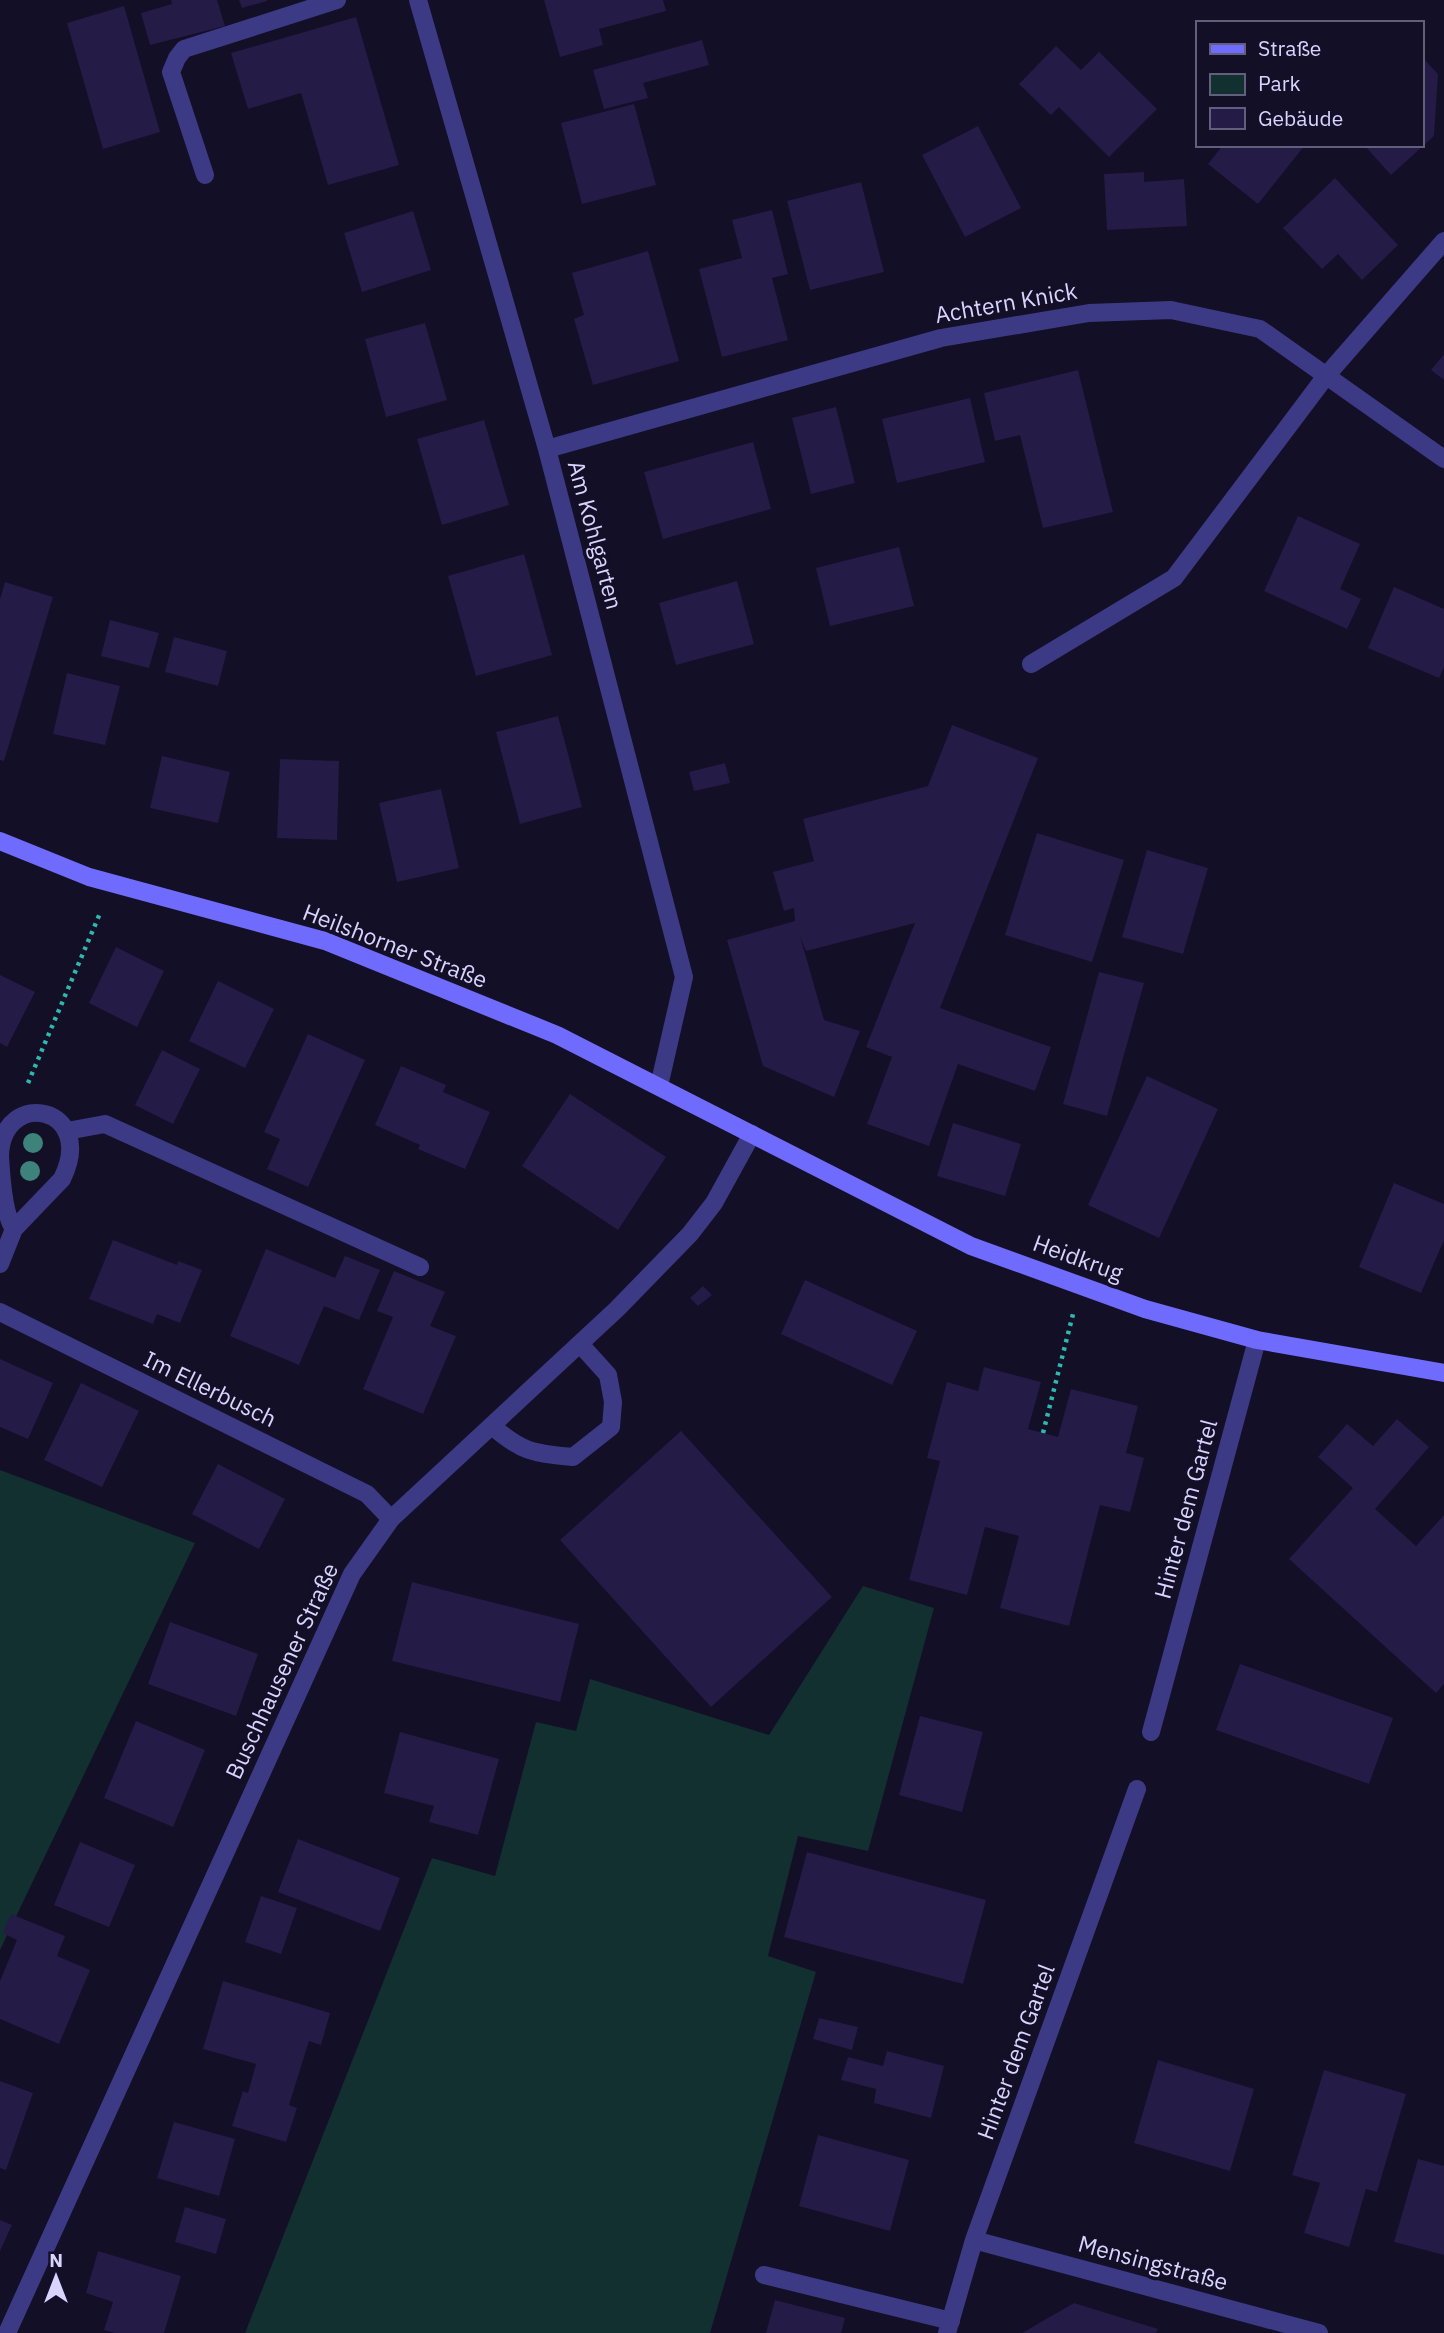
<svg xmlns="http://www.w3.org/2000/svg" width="1444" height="2333" font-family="'IBM Plex Sans',sans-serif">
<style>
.green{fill:#12302f}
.building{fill:#241b47}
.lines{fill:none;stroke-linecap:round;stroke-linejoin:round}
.path{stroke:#2fb8b0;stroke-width:4.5;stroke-dasharray:3.5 5;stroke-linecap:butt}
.service{stroke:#3d3a85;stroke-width:18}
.minor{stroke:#3d3a85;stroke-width:18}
.secondary{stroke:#6f6bff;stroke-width:18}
.tree{fill:#3d827b}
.labels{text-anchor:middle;stroke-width:7;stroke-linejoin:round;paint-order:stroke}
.street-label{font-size:23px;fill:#d9d4ff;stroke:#130f26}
</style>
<rect width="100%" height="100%" fill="#130f26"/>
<path class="green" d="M0,1470L195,1543L0,1950Z
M863,1586L934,1608L868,1851L798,1836L768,1956L816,1972L710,2333H245L432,1858L495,1876L536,1722L576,1731L590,1679L769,1735Z"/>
<path class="building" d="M171,0H217L225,26L150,45L141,13L172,4Z
M239,0H267V1L242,8Z
M544,0H663L666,11L599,29L603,45L560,57Z
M124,6L160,132L103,149L67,23Z
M356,17L399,165L328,185L301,93L248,109L231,53Z
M702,40L709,65L643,83L648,98L604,109L593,70Z
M1056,46L1081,70L1099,52L1157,109L1109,157L1059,107L1051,115L1019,84Z
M1421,56L1438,74L1434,136L1391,175L1364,145H1421Z
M634,104L656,185L582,204L561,123Z
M978,126L1021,208L965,237L922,155Z
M1223,145H1305L1258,204L1208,164Z
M1144,172V182L1184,179L1187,226L1107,230L1104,174Z
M1335,178L1398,245L1362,280L1338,254L1322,269L1283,228Z
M861,182L884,272L810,290L787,201Z
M772,210L788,274L772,278L788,340L722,357L699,269L742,258L732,220Z
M413,211L431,270L362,292L344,233Z
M648,251L679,361L593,385L574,319L584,315L572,273Z
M425,323L447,400L386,417L365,339Z
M1444,354V380L1431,370Z
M1078,370L1113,512L1043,528L1020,435L995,441L984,393Z
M970,398L985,462L897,483L882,419Z
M836,407L855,483L811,494L792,418Z
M484,420L509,505L442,525L417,439Z
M753,442L771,509L663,539L644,472Z
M1298,516L1360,544L1340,589L1361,599L1347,629L1264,591Z
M899,547L914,606L830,626L816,568Z
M524,554L552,655L476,676L448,576Z
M737,581L754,644L676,665L659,603Z
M5,582L53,597L4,761L0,760V599Z
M1394,587L1444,609V667L1439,678L1368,648Z
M110,620L159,633L149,668L101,656Z
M174,637L227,651L218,686L165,672Z
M67,673L120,686L105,745L53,734Z
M558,716L582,807L520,824L496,732Z
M952,725L1038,758L940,1008L1051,1047L1035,1091L958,1064L929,1146L867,1124L892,1057L866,1047L915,923L806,951L800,936L824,1020L860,1031L834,1097L763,1066L727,940L795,921L794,908L784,911L773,872L814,861L803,819L928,786Z
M162,756L230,772L218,823L150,808Z
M280,759L339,761L337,840L277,838Z
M725,763L730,783L694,791L689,772Z
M441,789L459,868L397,882L379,803Z
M1037,833L1124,860L1092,962L1005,935Z
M1147,850L1208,868L1183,954L1122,937Z
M116,947L164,971L137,1027L89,1003Z
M1099,972L1144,983L1107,1116L1063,1104Z
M0,975L35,992L7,1047L0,1043Z
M218,981L274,1009L245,1068L189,1041Z
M308,1034L365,1060L308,1187L267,1169L280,1139L264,1132Z
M162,1050L200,1069L173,1124L135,1105Z
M401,1066L446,1085L443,1092L490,1112L465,1169L418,1149L420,1145L375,1125Z
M1147,1076L1218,1109L1159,1238L1088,1205Z
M570,1094L666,1157L618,1230L522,1166Z
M953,1123L1021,1144L1005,1196L937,1176Z
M1394,1183L1444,1204V1240L1421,1293L1359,1267Z
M113,1240L177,1265L178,1261L202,1270L180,1323L157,1314L153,1324L89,1299Z
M266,1249L335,1278L345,1256L380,1270L359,1320L324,1306L299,1365L230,1336Z
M394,1271L445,1292L430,1326L456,1336L423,1414L363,1389L393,1317L377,1311Z
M805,1280L917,1331L892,1385L781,1334Z
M703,1286L712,1295L698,1306L690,1298Z
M0,1359L53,1383L28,1439L0,1427Z
M984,1367L1041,1382L1028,1429L1058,1437L1071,1389L1138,1406L1126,1453L1144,1458L1130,1512L1100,1505L1069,1626L1000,1608L1019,1536L985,1527L967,1595L909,1580L940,1461L927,1458L947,1382L978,1391Z
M81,1383L139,1411L102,1487L44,1460Z
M1397,1419L1429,1447L1375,1509L1416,1546L1444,1515V1684L1436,1693L1289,1559L1353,1488L1318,1457L1347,1424L1373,1446Z
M681,1431L832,1597L711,1707L560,1540Z
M218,1464L285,1499L259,1549L192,1514Z
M412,1582L579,1624L560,1702L392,1661Z
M170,1622L258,1654L236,1716L148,1684Z
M1240,1664L1393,1718L1369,1784L1216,1730Z
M920,1716L983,1732L962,1812L899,1795Z
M136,1721L205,1750L173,1827L104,1798Z
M400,1732L499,1759L478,1835L429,1822L434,1806L384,1793Z
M298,1839L400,1878L380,1931L278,1892Z
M80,1842L135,1865L109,1927L54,1905Z
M807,1852L986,1900L963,1984L784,1937Z
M261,1896L297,1908L281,1954L245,1942Z
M11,1914L65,1936L57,1956L90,1970L59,2044L0,2019V1981L17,1940L3,1933Z
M223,1981L330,2013L321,2045L309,2041L289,2105L297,2108L286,2142L232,2126L243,2091L248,2093L256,2064L203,2049Z
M819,2018L858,2027L852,2050L813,2039Z
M887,2051L944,2066L931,2118L874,2103L876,2089L841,2080L848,2057L883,2066Z
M1158,2060L1254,2089L1230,2171L1134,2143Z
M1324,2070L1406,2094L1377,2192L1366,2189L1349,2247L1304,2233L1320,2183L1292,2175Z
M0,2081L33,2093L6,2170L0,2168Z
M174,2122L235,2139L219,2196L157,2178Z
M818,2135L909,2160L890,2231L799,2206Z
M1418,2159L1444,2166V2255L1394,2242Z
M185,2207L226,2219L216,2254L175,2242Z
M0,2220L12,2225L0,2251Z
M98,2251L181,2276L164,2333H115L104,2330L113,2302L86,2293Z
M775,2300L845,2318L841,2333H766Z
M1074,2303L1158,2329L1156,2333H1022Z"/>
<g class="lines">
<path class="path" d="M28,1083L101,911
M1043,1433L1073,1314"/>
<path class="service" d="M205,175L171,72L177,58L184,49L337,0
M1031,664L1174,578L1326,376L1444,241
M67,1131L105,1124L420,1267
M492,1426C523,1453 534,1453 573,1457L611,1427L613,1402L608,1375L580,1344
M1151,1732L1257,1340
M764,2275L951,2321"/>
<path class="minor" d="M418,0L547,449L684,977L659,1086
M547,449L941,338L1089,313L1171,310L1260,329L1444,459
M0,1155C3,1087 98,1106 62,1179L14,1229L0,1264
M0,1156C1,1174 4,1216 14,1229
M0,1312L367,1494L391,1519
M974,2240L1319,2333
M7,2333L352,1574L391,1519L617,1309L690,1234L714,1203L752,1134
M947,2333L974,2240L1137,1789"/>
<path class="secondary" d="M0,841L89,877L325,941L557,1035L971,1246L1145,1309L1257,1340L1444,1373"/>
</g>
<g class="tree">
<circle cx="33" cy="1143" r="10"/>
<circle cx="30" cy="1171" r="10"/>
</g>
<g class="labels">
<g class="street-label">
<text transform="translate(1006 303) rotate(-10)" y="8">Achtern Knick</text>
<text transform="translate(595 535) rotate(75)" y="8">Am Kohlgarten</text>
<text transform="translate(395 946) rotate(21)" y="8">Heilshorner Straße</text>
<text transform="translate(1078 1258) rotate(20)" y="8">Heidkrug</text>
<text transform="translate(210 1389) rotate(26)" y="8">Im Ellerbusch</text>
<text transform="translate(1186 1509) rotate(-75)" y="8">Hinter dem Gartel</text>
<text transform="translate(282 1671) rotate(-65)" y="8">Buschhausener Straße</text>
<text transform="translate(1016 2052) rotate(-70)" y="8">Hinter dem Gartel</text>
<text transform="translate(1153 2263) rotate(15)" y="8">Mensingstraße</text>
</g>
</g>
<rect x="1196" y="21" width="228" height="126" fill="#130f26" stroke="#625e7d" stroke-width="2"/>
<rect x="1210" y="44" width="35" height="10" fill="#6f6bff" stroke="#625e7d" stroke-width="2"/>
<text x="1258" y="56" font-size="21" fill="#d9d4ff">Straße</text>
<rect x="1210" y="74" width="35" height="21" fill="#12302f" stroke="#625e7d" stroke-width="2"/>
<text x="1258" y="91" font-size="21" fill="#d9d4ff">Park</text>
<rect x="1210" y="108" width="35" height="21" fill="#241b47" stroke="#625e7d" stroke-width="2"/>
<text x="1258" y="126" font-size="21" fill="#d9d4ff">Gebäude</text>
<g transform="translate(56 2277)" stroke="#130f26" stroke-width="5" paint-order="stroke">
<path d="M0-5L12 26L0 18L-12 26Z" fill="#d9d4ff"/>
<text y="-10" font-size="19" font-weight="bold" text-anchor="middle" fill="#d9d4ff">N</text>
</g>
</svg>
